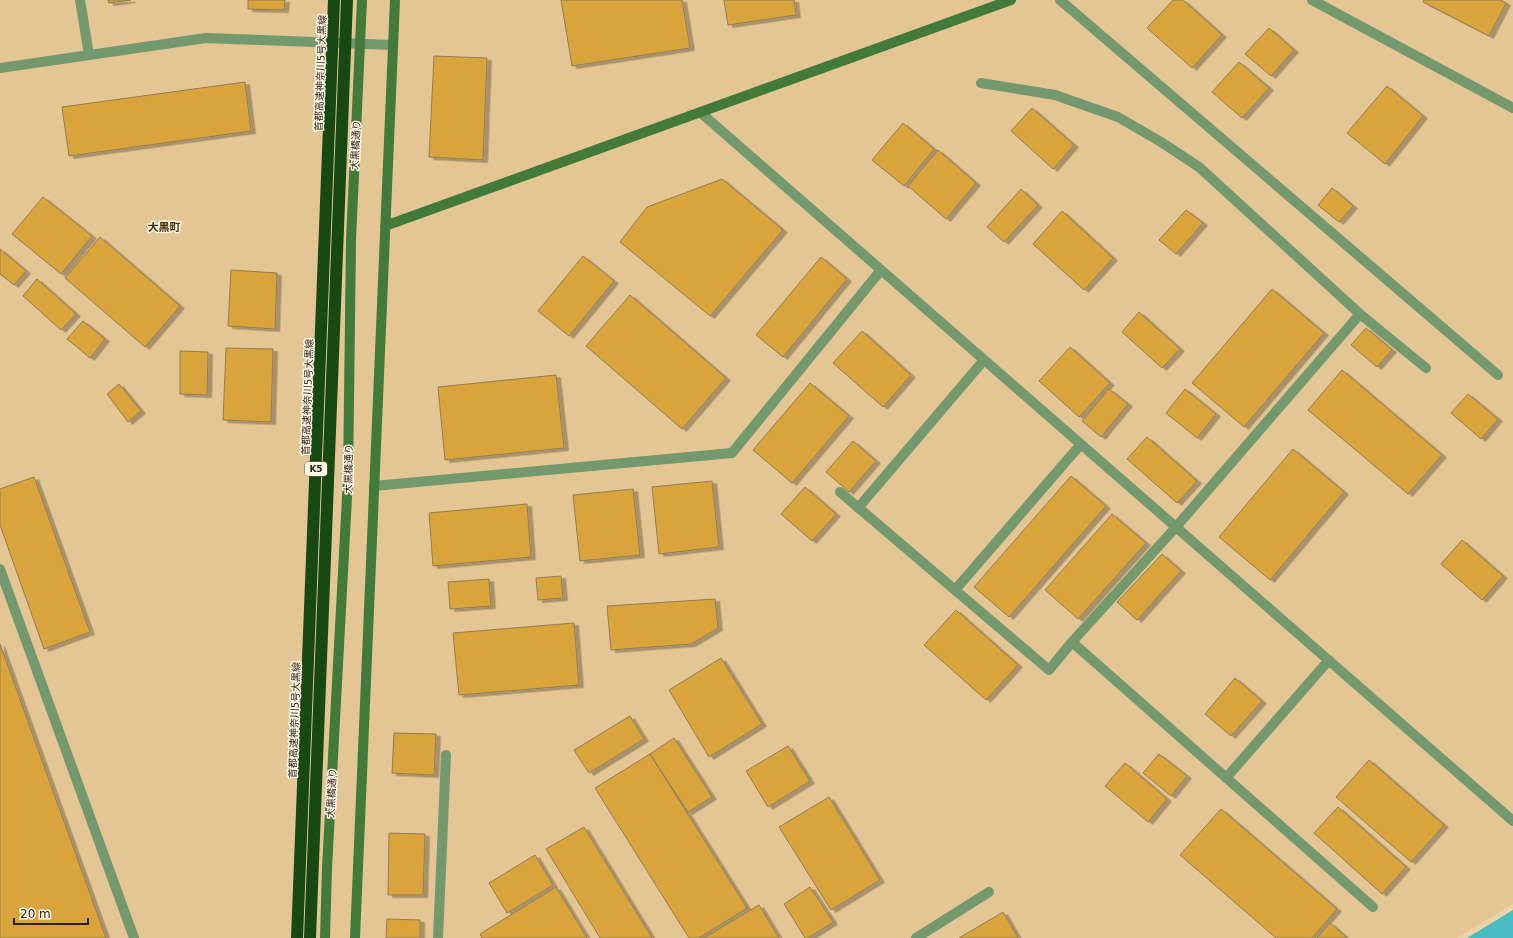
<svg xmlns="http://www.w3.org/2000/svg" width="1513" height="938" font-family="'DejaVu Sans','Noto Sans JP',sans-serif">
<style>
.built{fill:#e3c693}
.water{fill:#4cbac1}
.building{fill:#d8a43b;stroke:#937c53;filter:url(#shadow)}
.lines{fill:none;stroke-linecap:round;stroke-linejoin:round}
.lane{stroke:#74996e;stroke-width:10}
.secondary{stroke:#427a3a;stroke-width:10}
.highway{stroke:#194912;stroke-width:12}
.labels{text-anchor:middle;stroke-width:3;stroke-linejoin:round;paint-order:stroke}
.shield{fill:#fef6e9;stroke:#6c6252;stroke-width:1}
.shield-label{font-size:9px;font-weight:bold;fill:#2d2312}
.street-label{font-size:10px;fill:#2d2312;stroke:#fef6e9}
.neighbourhood-label{font-size:11px;font-weight:bold;fill:#463105;stroke:#fef6e9}
</style>
<defs>
<filter id="shadow"><feDropShadow dx="4.5" dy="2.5" stdDeviation="0" flood-color="#0004"/></filter>
</defs>
<rect width="100%" height="100%" fill="#ecd3a7"/>
<path class="built" d="M0,0H1513V904L1457,938H0Z"/>
<path class="water" d="M1513,910V938H1467Z"/>
<path class="building" d="M108,0H131L109,3Z
M248,0H285L284,10L248,9Z
M561,0H682L690,48L572,66Z
M724,0H794L796,15L728,25Z
M1173,0H1183L1222,35L1192,68L1147,28Z
M1424,0H1501L1506,3L1489,36L1423,2Z
M1269,28L1294,50L1271,76L1245,54Z
M434,56L487,58L483,160L429,157Z
M1239,62L1269,88L1242,118L1212,92Z
M245,82L251,131L69,156L62,107Z
M1387,86L1423,116L1385,164L1347,133Z
M1032,108L1074,145L1053,169L1011,131Z
M903,123L934,149L904,186L872,160Z
M938,150L976,183L946,219L908,186Z
M722,179L783,230L710,316L620,242L647,207Z
M1332,188L1353,206L1339,222L1318,205Z
M1021,189L1038,205L1004,242L987,227Z
M43,197L92,236L61,274L12,234Z
M1186,210L1203,223L1176,254L1159,240Z
M1062,211L1113,258L1084,290L1033,244Z
M100,237L180,306L145,347L65,278Z
M0,249L26,271L14,285L0,274Z
M583,256L614,281L569,336L538,311Z
M821,257L847,279L783,357L756,335Z
M231,270L277,273L275,329L228,326Z
M37,279L76,314L61,330L23,296Z
M1272,289L1324,333L1244,427L1192,383Z
M630,295L726,378L682,429L586,346Z
M1139,312L1180,349L1162,368L1122,332Z
M83,321L105,339L90,358L67,339Z
M1366,328L1392,350L1377,367L1351,345Z
M862,331L911,375L883,407L833,363Z
M1070,347L1110,383L1079,417L1039,381Z
M226,348L273,349L271,422L223,420Z
M180,351L208,352L207,395L180,394Z
M1342,370L1442,455L1408,494L1308,410Z
M556,375L564,448L445,460L438,387Z
M810,383L849,416L792,483L753,450Z
M119,384L141,411L128,422L107,394Z
M1109,389L1128,404L1101,437L1082,421Z
M1185,389L1216,414L1197,438L1166,413Z
M1468,394L1498,419L1481,439L1451,413Z
M1147,437L1197,481L1177,503L1127,459Z
M853,441L876,461L849,492L826,472Z
M1293,449L1344,492L1270,580L1219,537Z
M1071,476L1106,506L1009,617L974,587Z
M34,477L90,632L44,649L0,525V489Z
M712,481L719,547L659,554L652,487Z
M805,487L836,514L812,541L781,514Z
M633,489L640,555L580,561L573,495Z
M527,504L531,557L433,566L429,513Z
M1112,514L1146,543L1078,619L1045,590Z
M1462,540L1503,576L1482,600L1441,564Z
M1162,554L1181,571L1137,620L1117,602Z
M561,576L563,598L538,600L536,578Z
M489,579L491,606L450,609L448,582Z
M715,599L718,628L691,644L611,650L607,606Z
M956,610L1018,665L986,700L924,645Z
M574,623L579,685L459,695L453,633Z
M0,644L106,938H0Z
M721,658L762,724L709,757L669,690Z
M1235,678L1262,701L1231,736L1205,714Z
M630,716L644,739L589,773L574,750Z
M394,733L436,734L434,775L392,773Z
M674,738L712,797L688,812L650,754Z
M788,746L810,781L768,807L746,771Z
M650,754L747,908L699,938H689L595,788Z
M1159,754L1187,776L1171,796L1143,773Z
M1369,760L1444,825L1411,862L1336,797Z
M1125,763L1167,799L1148,822L1105,786Z
M829,797L880,880L831,910L779,827Z
M1338,807L1406,867L1382,894L1314,833Z
M1221,809L1337,909L1312,938H1276L1180,855Z
M584,827L652,938H600L546,849Z
M389,833L425,834L423,895H388Z
M535,855L553,885L507,913L489,883Z
M556,887L587,938H482L480,934Z
M810,887L833,922L808,938H805L784,904Z
M759,905L779,938H704Z
M1003,912L1018,938H959Z
M387,919L420,920V938H386Z
M1330,923L1347,938H1317Z"/>
<g class="lines">
<path class="lane" d="M80,0L89,55
M1060,0L1498,375
M1312,0L1513,108
M0,68L206,38L393,45
M981,83L1055,95L1118,117L1161,142L1199,167L1360,314L1426,368
M700,112L1513,821
M374,486L732,453L881,270
M840,492L1049,670L1072,642L1373,907
M858,508L984,360
M0,569L134,938
M955,590L1081,444
M1072,642L1176,527L1360,314
M1226,778L1329,660
M438,938L446,755
M916,938L989,892"/>
<path class="secondary" d="M385,226L1011,0
M325,938L327,868L348,479L351,240L362,0
M355,938L395,0"/>
<path class="highway" d="M297,938L334,0
M310,938L347,0"/>
</g>
<g class="labels">
<rect class="shield" x="305" y="462" width="22" height="14" rx="3"/>
<g class="shield-label">
<text x="316" y="472">K5</text>
</g>
<g class="street-label">
<text transform="translate(320 73) rotate(-88)" y="4">首都高速神奈川5号大黒線</text>
<text transform="translate(355 145) rotate(-87)" y="4">大黒橋通り</text>
<text transform="translate(307 397) rotate(-88)" y="4">首都高速神奈川5号大黒線</text>
<text transform="translate(348 469) rotate(-89)" y="4">大黒橋通り</text>
<text transform="translate(294 720) rotate(-88)" y="4">首都高速神奈川5号大黒線</text>
<text transform="translate(331 793) rotate(-87)" y="4">大黒橋通り</text>
</g>
<g class="neighbourhood-label">
<text x="164" y="231">大黒町</text>
</g>
</g>
<path d="M14 918v6h74v-6" fill="none" stroke="#2d2312" stroke-width="2"/>
<text x="20" y="918" font-size="12" fill="#2d2312" stroke="#fef6e9" stroke-width="3" paint-order="stroke">20 m</text>
</svg>
